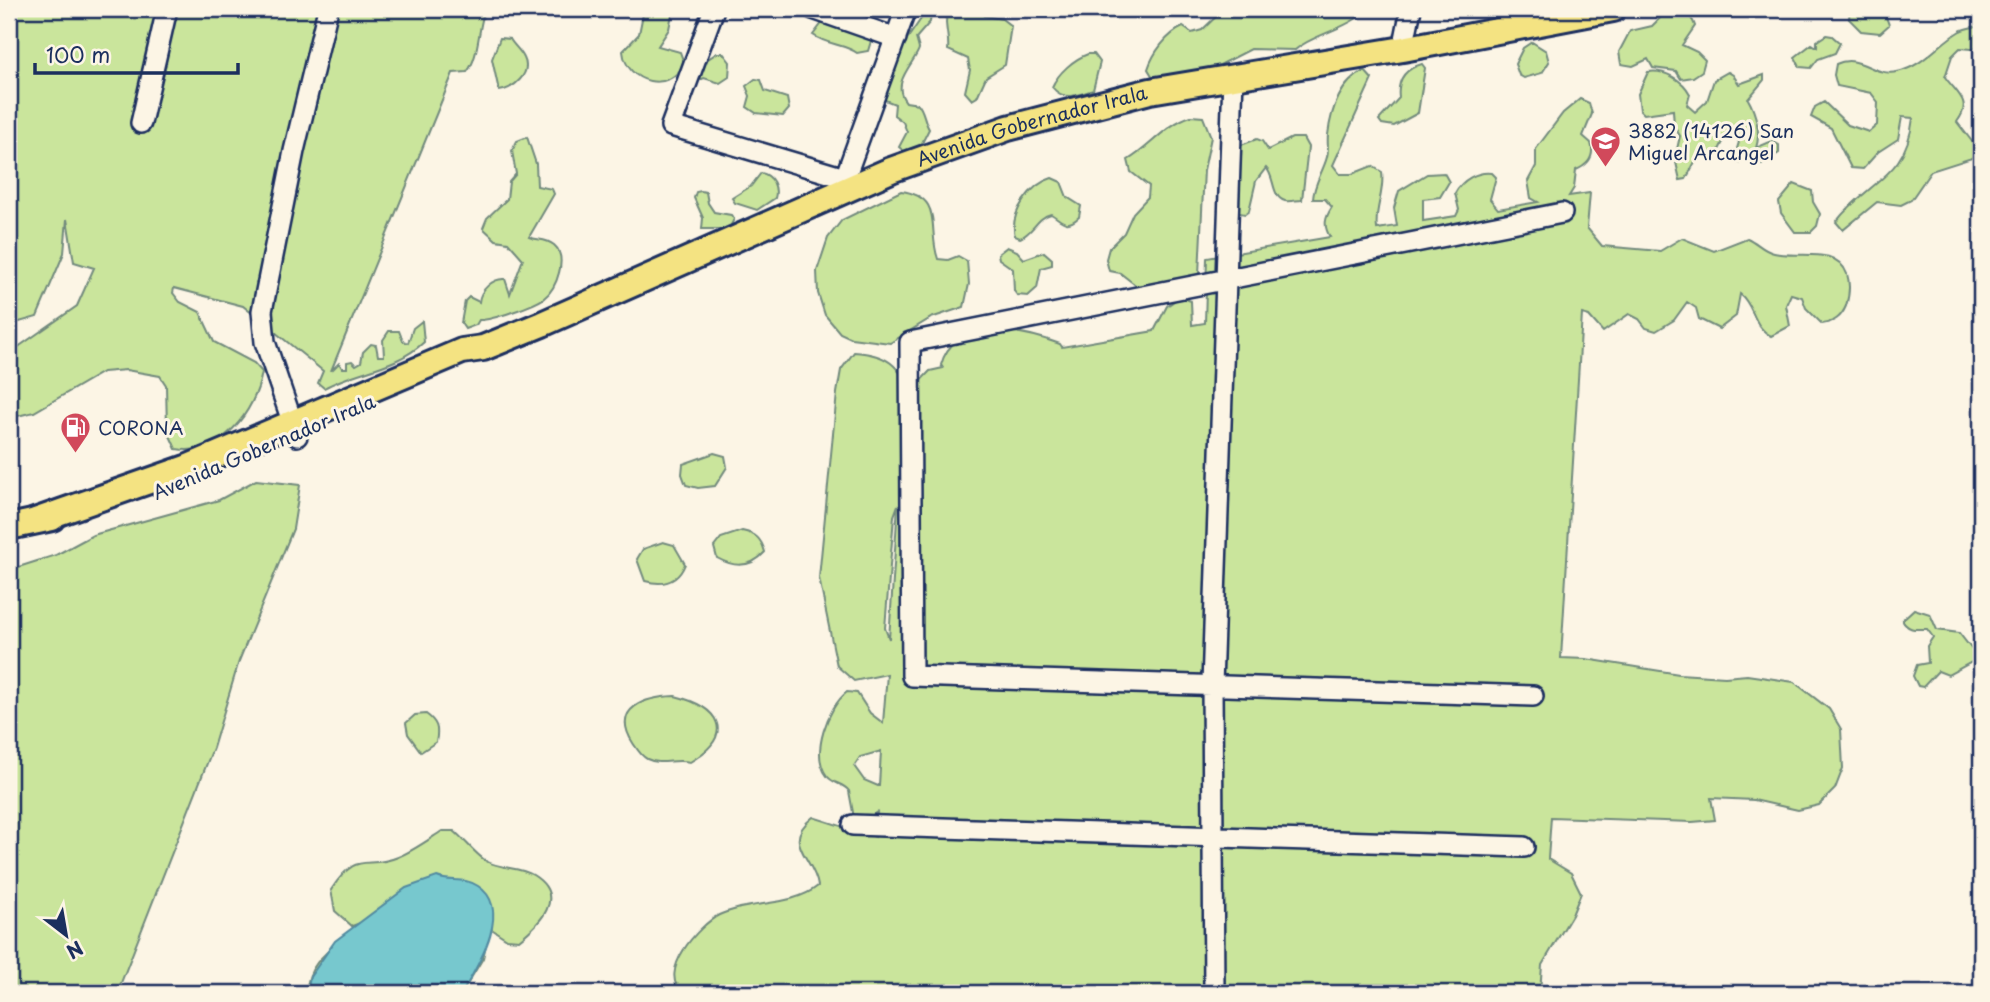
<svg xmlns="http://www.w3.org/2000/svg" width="1990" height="1002" font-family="'Playpen Sans',sans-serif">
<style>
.green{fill:#cae59c;stroke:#728a7d;stroke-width:2;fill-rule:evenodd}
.water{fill:#77c8ce;stroke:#528ba1;stroke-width:2}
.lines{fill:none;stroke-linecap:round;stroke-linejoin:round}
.minor-casing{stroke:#1b2f5e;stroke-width:24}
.major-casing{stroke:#1b2f5e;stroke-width:30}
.minor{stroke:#fcf5e5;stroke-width:19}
.major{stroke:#f4e382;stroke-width:24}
.labels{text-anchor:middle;stroke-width:6;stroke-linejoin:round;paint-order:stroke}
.street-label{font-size:19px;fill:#1b2f5e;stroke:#fcf5e5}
.poi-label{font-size:19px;fill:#1b2f5e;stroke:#fcf5e5;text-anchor:start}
</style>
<rect width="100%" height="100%" fill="#fcf5e5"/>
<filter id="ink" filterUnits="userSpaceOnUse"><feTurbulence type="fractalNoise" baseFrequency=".0143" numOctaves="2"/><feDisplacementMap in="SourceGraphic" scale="14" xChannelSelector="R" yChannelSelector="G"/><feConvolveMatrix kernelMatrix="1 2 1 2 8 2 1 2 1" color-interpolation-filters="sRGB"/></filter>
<g filter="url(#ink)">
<path class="green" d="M9,9H485C478,28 479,58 467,72L453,73L331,371L339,363L342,368H347V362L352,361L356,365L361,362L363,352L371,344L376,345L378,356H384L383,340L389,331H399L403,341L408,343L413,328L422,321L424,342C396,369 356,370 324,388L318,383L323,371L243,306L174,288L173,293L180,302L200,312L214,342L254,363L262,372C255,412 221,457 176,449L167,429L166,385L160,376L126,370L103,372L34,412L9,418L11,352L77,306L94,268L74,262L67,219L64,253L37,317L9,325Z
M644,9H673L669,29L658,46L680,52L684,63C671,94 626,84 623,51L639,34Z
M923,9H932L930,22L916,38L919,49C914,64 890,83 906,102L918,104C924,110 924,121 929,129L918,151L907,154L899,147L907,132L903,122L894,115L895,104L880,98L901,48L923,16Z
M949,9H984V16L1002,19L1011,26L1005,65L986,77L977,97L972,100L965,92L970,70L968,59L948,50C950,36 942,22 949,9Z
M1224,9H1358L1357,18C1336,32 1311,36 1295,50L1251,49L1210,70L1154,79L1148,69C1153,53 1167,34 1183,27L1192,33L1202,30Z
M1674,9C1685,11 1692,16 1695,26L1682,45L1697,52L1705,60L1702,71L1693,77L1681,79L1676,71L1653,68L1648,59L1633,66L1621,64L1619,52L1630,31L1652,26L1664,14Z
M1850,9H1883L1889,25L1880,33L1861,31L1849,19Z
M823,22L867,37L871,41L868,51L857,53C844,44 827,45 813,35Z
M1981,25V44L1972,49L1960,48L1952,56L1945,77C1957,94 1973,101 1957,122L1977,148L1972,158L1931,171L1911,200L1901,205L1877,202L1843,230L1836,222C1870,179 1906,178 1913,118L1902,117L1898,139L1878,152L1863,169L1851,168L1831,128L1811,117L1815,107L1824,102L1848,125L1869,132L1877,125L1878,102L1871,93L1837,86L1834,75L1836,64C1860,53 1873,77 1897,72C1924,66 1938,44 1960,31C1966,28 1975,27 1981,25Z
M1826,35L1832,36L1840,43L1835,53L1818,59L1811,68L1800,67L1795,57L1812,44L1817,47V41Z
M500,38L510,39C514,46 521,51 524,58C532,74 513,89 499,91L492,59Z
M1532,42L1546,51L1549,62L1542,73L1524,78L1519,75L1515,64L1523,48Z
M717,53H723L730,62L729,77L720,83L704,78L694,83L702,63Z
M1088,54H1094L1100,62L1093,90C1078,95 1064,102 1052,87C1058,73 1074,59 1088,54Z
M1422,64L1425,68L1418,113L1394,126L1382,124L1379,120L1399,98C1397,81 1404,69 1422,64Z
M1365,71L1372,79L1333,165L1340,174H1352L1372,166L1382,172C1385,193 1374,209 1377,229L1397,226L1394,208L1399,191L1427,174L1444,173L1449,182L1440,197L1423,199V221L1456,216L1459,210L1455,193C1462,180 1477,171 1492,173L1496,177L1490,199L1498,209L1538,202L1531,198L1528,181L1536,166V149L1563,113L1580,99L1589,103L1592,114L1583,136L1591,143C1595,157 1588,165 1576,170L1574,188L1569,196L1590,193L1587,228L1602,246L1660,251L1682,238L1714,251L1747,238C1757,242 1763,251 1774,253C1799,259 1836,245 1847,274C1850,283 1849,296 1846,306C1841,318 1834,322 1822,324L1806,308L1802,297L1791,294L1786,305L1790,326L1771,336C1752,326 1755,306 1740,294L1736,316L1719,329L1699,319L1696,308L1687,302L1674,320L1656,331L1646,328L1639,319L1629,314L1603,332L1589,316L1582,314L1561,658L1586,659L1679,674L1725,677L1747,675L1794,682L1829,709L1841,729L1843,768L1835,789L1819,805L1798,810L1754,800L1711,798L1715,820L1692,822L1551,817L1548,859L1571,873L1581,893L1572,915L1542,965L1540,993H683C656,973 699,925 719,915C725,912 733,910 740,908C765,902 797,903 818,886C814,857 780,843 813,817L875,837L877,812L865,820L854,818L849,791C843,783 833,784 827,776C810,754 828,707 847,692L857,693L870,713L883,723L887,674L854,681L837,666L819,578L837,393L841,370L854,352C884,354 904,364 906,396L930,371L943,368L941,365C955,314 1025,331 1060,344L1062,347L1154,331L1167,306L1180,297L1191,301L1192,325L1205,323L1207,258L1330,237C1323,225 1325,218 1332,207L1325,199H1313C1314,183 1323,172 1327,157C1329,150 1327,142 1328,135C1331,109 1341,81 1365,71ZM898,505L889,639L885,628L894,516ZM881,751L879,786H878L864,780L854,766L860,757Z
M1648,72C1664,69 1683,80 1690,94L1687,105L1695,112L1707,101L1714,80L1728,72L1733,75L1739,84L1764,75V80L1748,99C1756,113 1761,133 1756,148L1772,141L1779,145V153L1762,164L1754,162L1752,156L1738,163L1734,158L1739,142L1734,132L1729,130L1715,158L1704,152L1699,154L1686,179L1680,180L1675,158L1680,136L1674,126L1673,110L1644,114L1640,110L1638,94Z
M755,79L761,80L765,91L787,98L789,109L783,116L756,113L747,107L750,96L746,86Z
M1191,116L1203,117L1211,137L1204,170L1199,274L1190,280L1138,287L1120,273L1109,271L1106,259L1109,248L1124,233L1133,213L1148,197L1149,186L1131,172L1128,160C1150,147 1166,124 1191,116Z
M527,137L536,164L537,186L552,189L554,194L529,237C538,241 545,238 554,245C568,257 557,288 544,298C536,305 489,321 479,320L476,325L465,329L461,323L465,301L469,297L479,302C480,290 493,278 505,279L510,294L523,259L508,242L496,240L483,228L487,218L507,199L509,182L516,174L512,151L517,141Z
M1292,138H1303L1308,147L1302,200C1297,200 1290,202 1285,201C1271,197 1275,176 1266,168L1256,181L1249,211L1245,214L1234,212L1237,155L1241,145L1257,139L1262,141L1268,150Z
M761,173C773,175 778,188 775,198L757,210L735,203L732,198L751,186Z
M1052,178L1061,182L1067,197L1081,206L1079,217C1066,229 1063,221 1051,214C1037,217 1033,233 1020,238L1015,236C1009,213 1031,184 1052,178Z
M1794,184L1812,191L1813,202L1820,214L1817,226L1811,232H1795L1781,213L1779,202Z
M701,191L706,192L708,203L714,212L731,215L734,219L729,229H702L703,218L694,198L696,192Z
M901,191C945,197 927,229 938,259L948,260L958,256L967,261L969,284L964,307L931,318L890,343L851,338L840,333L825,315L818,293L817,271L828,238L842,220Z
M1007,247L1017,251L1024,259L1044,252L1052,259V265L1041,268L1037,288L1028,296L1017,295L1014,291L1013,269L999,259L998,254Z
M714,453L725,456L727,467L715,486L698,488L686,485L682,474L683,464Z
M256,480L300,485L293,529L239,661L213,748L117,993H9V570L56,555L93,535L219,500Z
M742,531C756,534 761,538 765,552C751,568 735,568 717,558L714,547L721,538Z
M663,542L674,545L685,564C678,582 663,586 645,581L637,559L643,549Z
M1914,609L1930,614L1937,630L1959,633L1973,651L1972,662L1948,675L1938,671L1923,687L1918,686L1913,676L1917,665L1928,663L1927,646L1933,637L1927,629C1916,629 1908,631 1902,620Z
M675,696C719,707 737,734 690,762C675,758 661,766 647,759C641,756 637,749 633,743C610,707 647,697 675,696Z
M426,714C437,722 439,728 436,742L421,752L408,734L406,723L415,715Z
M442,831H454C465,840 474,853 486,861C500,869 520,867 533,875C568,897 539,924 519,940L507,939L490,928L483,958L462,993H307C305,959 342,943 360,923L352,926L335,911L331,890C358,848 365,871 398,857C413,851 428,840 442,831Z"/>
<path class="water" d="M437,877C450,883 463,876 478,886C514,909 477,967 462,993H307L310,977L335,941L406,888Z"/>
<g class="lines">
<defs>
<path id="minor" d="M714,9L671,126L845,178
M813,9L896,38
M1403,49L1411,9
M141,123L167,9
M841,189L906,9
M297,436L265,342L262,311L294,151L328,9
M1533,696L912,676L910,342L1562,213
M853,825L1524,847
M1214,993L1212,685L1233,77"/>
<g id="major">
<path id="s1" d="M35,521L186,468L462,351L483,348L542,324L891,170L1008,128L1150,91L1403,49L1613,9"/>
<path d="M9,527L52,518"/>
</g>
</defs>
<use href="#minor" class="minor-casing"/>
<use href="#major" class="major-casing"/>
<use href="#minor" class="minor"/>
<use href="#major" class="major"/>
</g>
</g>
<defs>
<symbol id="school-pin" viewBox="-11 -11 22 30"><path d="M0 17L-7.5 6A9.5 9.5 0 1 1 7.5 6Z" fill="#d1495b" stroke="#fcf5e5"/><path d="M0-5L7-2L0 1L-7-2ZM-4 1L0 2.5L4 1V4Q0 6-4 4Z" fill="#fff"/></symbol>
<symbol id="fuel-pin" viewBox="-11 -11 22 30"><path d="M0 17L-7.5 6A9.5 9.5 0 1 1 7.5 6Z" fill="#d1495b" stroke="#fcf5e5"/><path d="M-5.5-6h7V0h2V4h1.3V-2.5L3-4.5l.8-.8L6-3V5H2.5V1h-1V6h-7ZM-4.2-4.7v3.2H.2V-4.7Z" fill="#fff"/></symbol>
</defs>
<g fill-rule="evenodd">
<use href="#school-pin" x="1588" y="124" width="35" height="47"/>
<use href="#fuel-pin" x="58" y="410" width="35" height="47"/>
</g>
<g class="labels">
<g class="street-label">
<text dy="7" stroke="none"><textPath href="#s1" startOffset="1074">Avenida Gobernador Irala</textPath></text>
<text transform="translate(264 447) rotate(-23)" y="7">Avenida Gobernador Irala</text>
</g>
<g class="poi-label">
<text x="1628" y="138">3882 (14126) San<tspan x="1628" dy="22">Miguel Arcangel</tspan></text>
<text x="98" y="435">CORONA</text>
</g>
</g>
<rect width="1990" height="1002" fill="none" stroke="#fcf5e5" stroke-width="35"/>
<rect x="18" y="18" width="1955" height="967" fill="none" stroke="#1b2f5e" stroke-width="2.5" filter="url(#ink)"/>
<g transform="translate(66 935) rotate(149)" stroke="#fcf5e5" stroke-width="5" paint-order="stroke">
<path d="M0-5L12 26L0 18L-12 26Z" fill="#1b2f5e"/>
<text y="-10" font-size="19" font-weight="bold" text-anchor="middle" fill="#1b2f5e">N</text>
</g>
<path d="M35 63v10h203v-10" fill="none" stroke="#1b2f5e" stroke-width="3.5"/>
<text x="46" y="63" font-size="21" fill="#1b2f5e" stroke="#fcf5e5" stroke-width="5" paint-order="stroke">100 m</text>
</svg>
